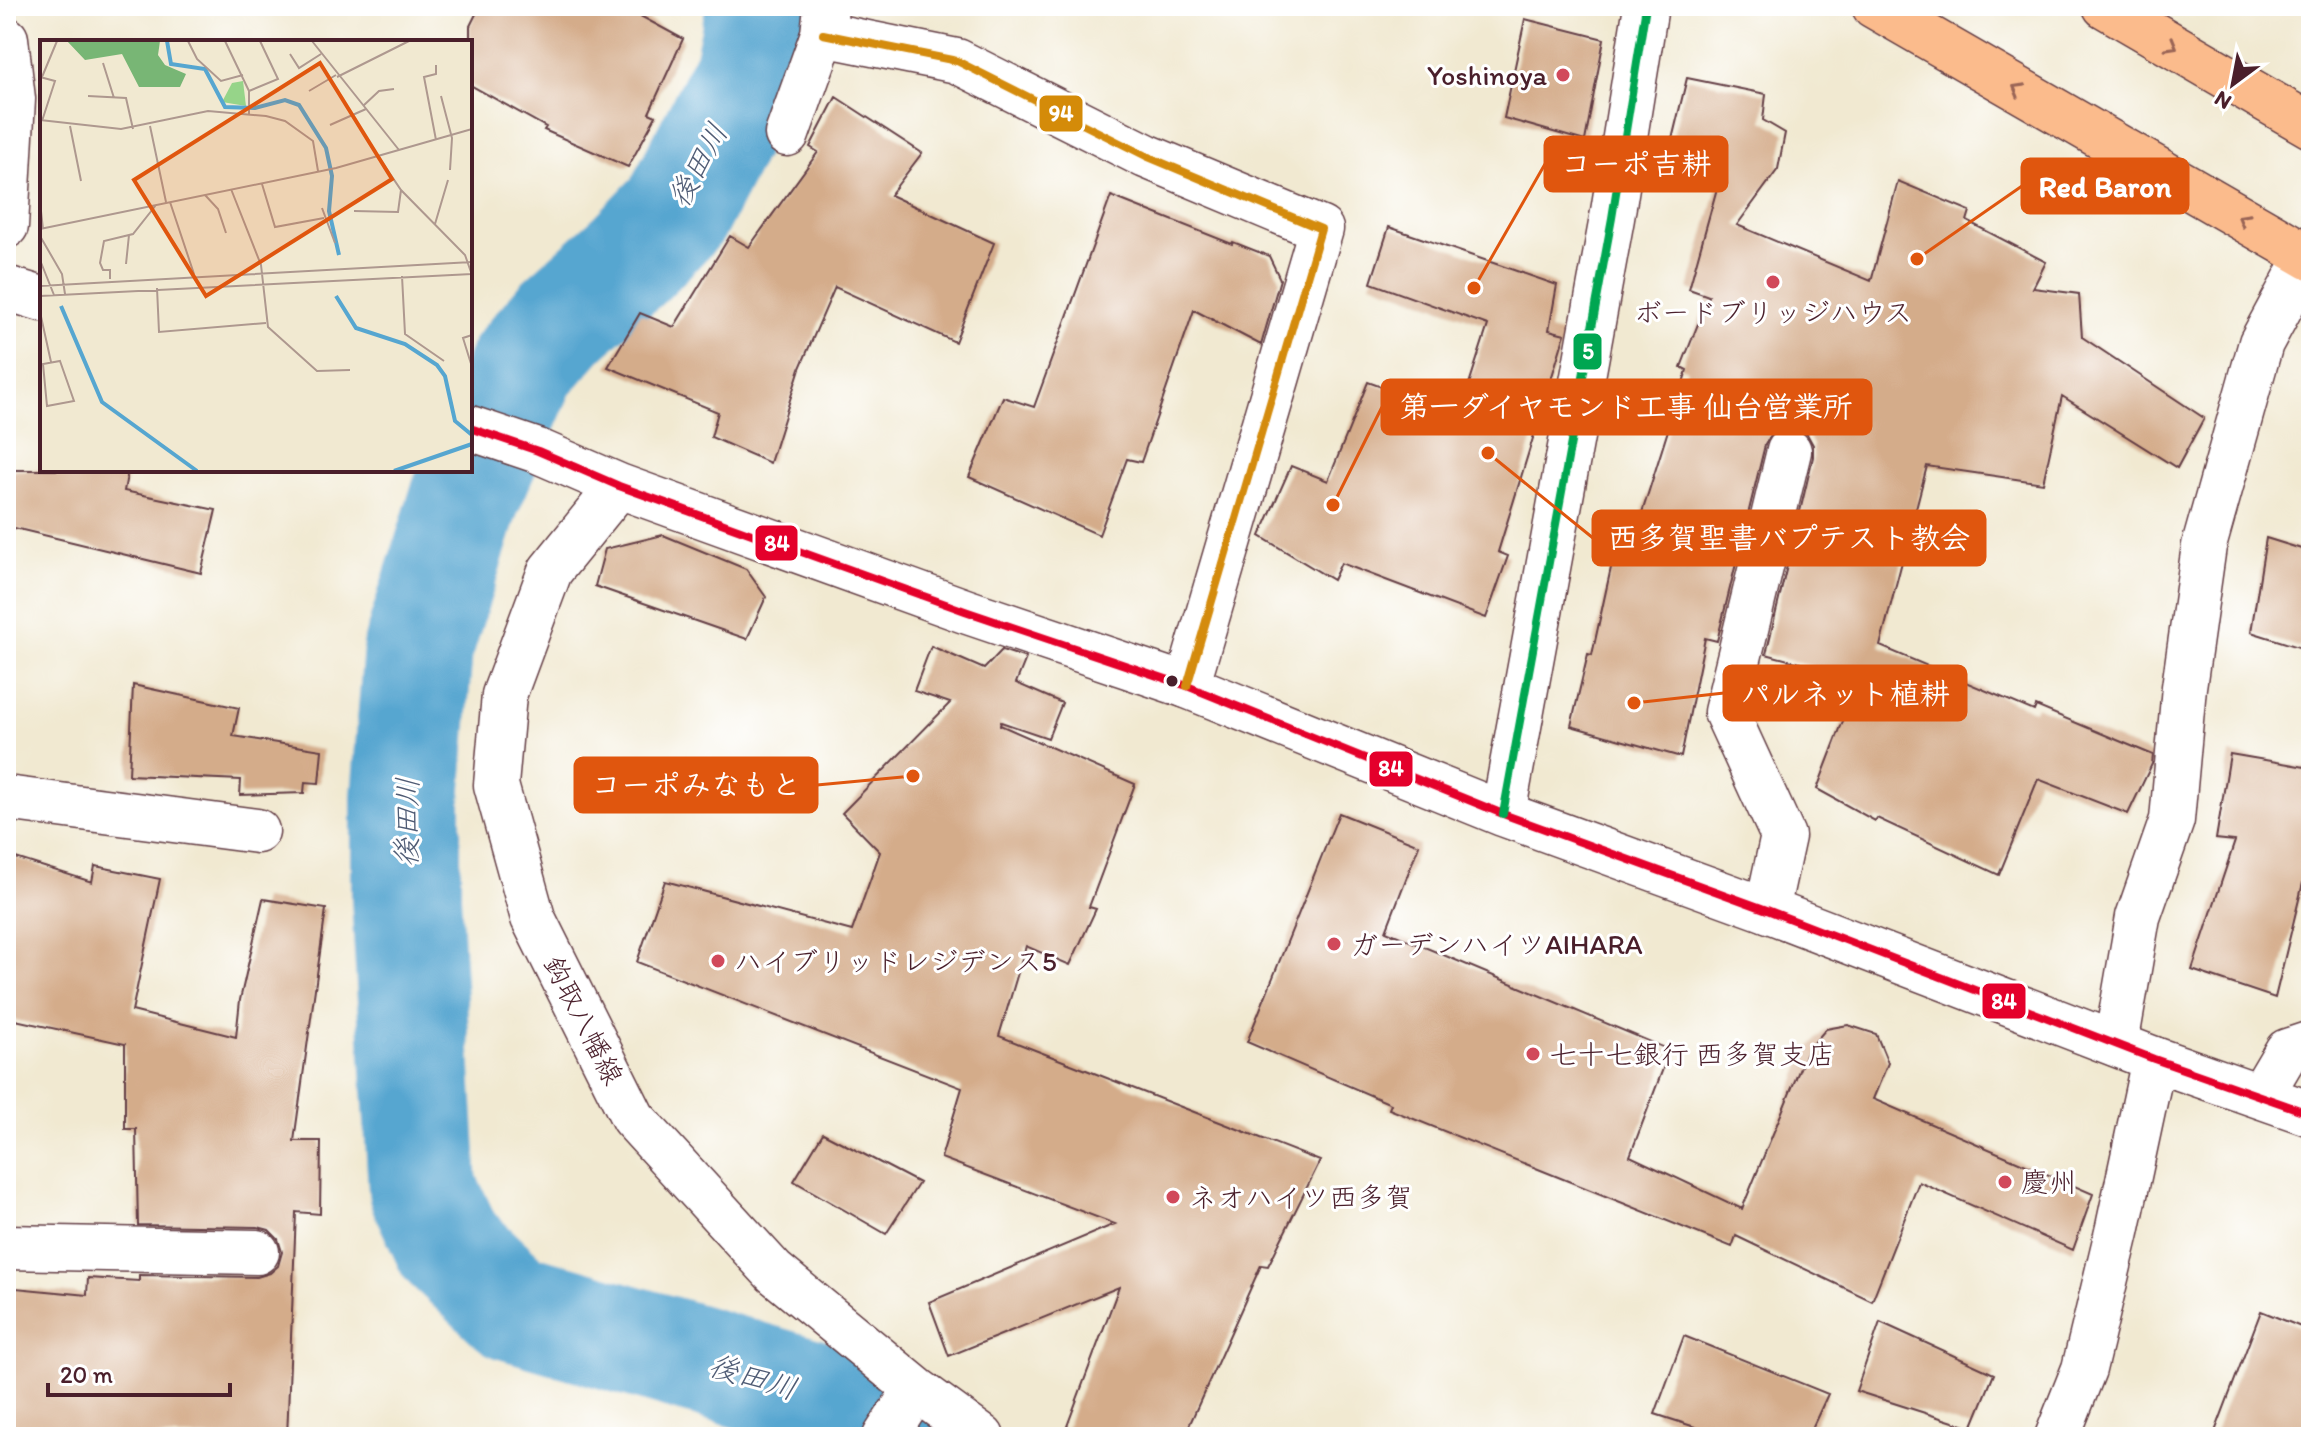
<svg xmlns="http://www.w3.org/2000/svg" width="2317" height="1443" font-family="Itim,'Klee One',sans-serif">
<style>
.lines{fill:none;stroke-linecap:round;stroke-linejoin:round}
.river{stroke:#56a6d0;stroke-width:110}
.building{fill:#d4ac8a}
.minor-casing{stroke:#633d44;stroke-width:47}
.tertiary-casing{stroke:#633d44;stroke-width:47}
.trunk-casing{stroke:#633d44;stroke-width:47}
.minor{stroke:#fff;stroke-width:44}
.tertiary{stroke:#fff;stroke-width:44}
.trunk{stroke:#fbbb8c;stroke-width:44}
.bus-1-casing{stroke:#fff;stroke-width:14}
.bus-2-casing{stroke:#fff;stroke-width:14}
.bus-3-casing{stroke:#fff;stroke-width:14}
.bus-1{stroke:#e4002b;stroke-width:8}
.bus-2{stroke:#d48b09;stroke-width:8}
.bus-3{stroke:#00a651;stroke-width:8}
.oneway{stroke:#9a6557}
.poi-dot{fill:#d1495b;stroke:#fff;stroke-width:3}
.bus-dot{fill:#4a1f2b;stroke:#fff;stroke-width:3}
.labels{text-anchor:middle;stroke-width:6;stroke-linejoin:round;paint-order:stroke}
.poi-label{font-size:28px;fill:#4a1f2b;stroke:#fff;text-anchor:start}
.street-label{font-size:28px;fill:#4a1f2b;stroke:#fff}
.water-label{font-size:30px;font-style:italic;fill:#4f5c75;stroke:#fff}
.inset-river{fill:none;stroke:#56a6d0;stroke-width:4}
.inset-road{fill:none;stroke:#ae988f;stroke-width:2}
.view{fill:#e0560e;fill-opacity:0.15;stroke:#e0560e;stroke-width:4}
.inset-edge{fill:none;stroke:#4a1f2b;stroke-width:4}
.leader{fill:none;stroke:#e0560e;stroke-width:3}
.callout-dot{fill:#e0560e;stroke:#fff;stroke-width:3}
.callout{fill:#e0560e;stroke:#e0560e;stroke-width:3}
.callout-label{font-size:30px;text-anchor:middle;font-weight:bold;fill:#fff}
.line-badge{stroke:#fff;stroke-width:3}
.badge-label{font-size:22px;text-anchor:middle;font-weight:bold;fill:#fff}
</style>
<rect width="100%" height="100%" fill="#fff"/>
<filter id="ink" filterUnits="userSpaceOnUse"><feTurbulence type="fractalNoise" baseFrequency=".0125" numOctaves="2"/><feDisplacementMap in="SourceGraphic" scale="16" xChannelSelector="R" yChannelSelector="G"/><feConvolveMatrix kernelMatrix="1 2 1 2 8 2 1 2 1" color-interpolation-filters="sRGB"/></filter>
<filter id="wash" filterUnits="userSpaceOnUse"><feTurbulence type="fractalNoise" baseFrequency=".006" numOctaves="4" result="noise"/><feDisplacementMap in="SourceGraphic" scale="32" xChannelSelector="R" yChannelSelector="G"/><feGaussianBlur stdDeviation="1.8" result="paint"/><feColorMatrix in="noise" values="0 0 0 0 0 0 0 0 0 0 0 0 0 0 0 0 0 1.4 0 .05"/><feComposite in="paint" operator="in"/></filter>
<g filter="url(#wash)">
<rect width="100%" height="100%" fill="#f1e9d1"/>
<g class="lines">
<path class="river" d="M762,6L748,71L677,210L632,257L562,320L523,365L465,498L418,648L406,798V898L423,1189L449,1246L513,1306L833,1400L888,1437"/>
</g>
<g id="blocks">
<path class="building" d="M480,6H622L683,39L649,113L656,116L628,167L544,130L546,127L470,85V26Z
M1525,19L1604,39L1585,141L1504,118Z
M1687,78L1766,94L1763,120L1785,133L1778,169L1737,225L1871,281L1898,181L1970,211L1967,221L2046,262L2033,288L2079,294L2082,337L2204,418L2177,468L2062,396L2043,483L1927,466L1880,646L2034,711L2036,706L2153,755L2152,764L2128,814L2038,779L1999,875L1877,818L1875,821L1817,789L1859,679L1766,654L1813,457V445L1807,434L1794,427H1783L1772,433L1765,445L1717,641L1705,638L1681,757L1571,726L1588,654L1592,655L1619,531L1635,535L1687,370L1681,367L1709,296L1689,289L1719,181L1667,160Z
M836,97L922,153L890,195L994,243L955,342L835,287L800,368L770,463L711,437L718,412L608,367L640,313L674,327L730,236L749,247L818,152L810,147Z
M1111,196L1232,244L1233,242L1269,256L1280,279L1261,345L1194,310L1141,462L1127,459L1099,535L969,477L1003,397L1034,407Z
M1389,227L1557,285L1549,330L1565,334L1498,552L1508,556L1486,618L1341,563L1333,580L1260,536L1291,466L1328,481L1368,382L1459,415L1488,325L1371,283Z
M6,470H128L124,491L216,510L201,573L6,526Z
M663,535L746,569L766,597L747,639L595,586L605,549Z
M2266,538L2311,552V651L2251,632Z
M931,646L984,669L1002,650L1026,658L1016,683L1062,703L1048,738L1001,722L1000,725L1135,784L1089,907L1096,909L1070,965L1026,946L999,1036L1320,1161L1268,1266L1261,1265L1184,1437H1063L1119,1287L949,1356L929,1302L1115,1224L941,1158L962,1088L637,962L665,881L852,931L880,852L842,813L950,703L914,691Z
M133,685L239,708L233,736L322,750L319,783L305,782L304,793L240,795L241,780L129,775Z
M2230,754L2311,768V850L2275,998L2192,970L2235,841L2216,839Z
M1339,813L1419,845L1386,931L1670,1050L1630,1156L1742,1209L1807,1051L1826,1029L1848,1025L1876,1034L1888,1063L1873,1099L2093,1194L2073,1250L1919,1182L1872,1301L1736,1236L1732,1247L1389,1109L1391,1104L1247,1042Z
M6,855L92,882L95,866L160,879L132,1011L236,1037L240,1000L263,899L326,909L294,1141H321L320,1214L296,1212L287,1437H6V1287L87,1295L88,1278L139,1281V1275L257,1277L270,1273L278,1266L282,1252L278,1239L269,1230L258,1227L138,1225L136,1129H125V1044L6,1018Z
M823,1133L919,1183L886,1234L794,1181Z
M2261,1311L2311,1331V1437H2213Z
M1880,1322L1994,1374L1972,1428L1856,1391Z
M1684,1336L1828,1394L1808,1437H1726L1655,1414Z"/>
</g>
</g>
<g filter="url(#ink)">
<use href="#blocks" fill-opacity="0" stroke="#633d44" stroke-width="2"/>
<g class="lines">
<defs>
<path id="minor" d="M823,34L957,61L1146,156L1321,229L1187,686
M6,39L13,99L6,226
M787,134L823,34L826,7
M6,798L257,831
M1767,910L1783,836L1726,712L1789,451
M2116,1044L2138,917L2172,820L2184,687L2204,546L2261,343L2308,256
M2261,1095L2287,1051L2311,1043
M6,1247L257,1252
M2057,1437L2084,1369L2117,1232L2154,1059"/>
<path id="tertiary" d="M6,288L42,299
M470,428L538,451L619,486L965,611L1187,686L1503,814L1767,910L2154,1059L2311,1114
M619,486L550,571L504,695L496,785L533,918L633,1118L774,1272L916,1389L982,1437
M1503,814L1612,218L1646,6
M885,1437L916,1389"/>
<path id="trunk" d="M1874,6L2311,258
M2105,6L2311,126"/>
</defs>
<use href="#minor" class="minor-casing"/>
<use href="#tertiary" class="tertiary-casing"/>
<use href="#trunk" class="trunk-casing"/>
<use href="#minor" class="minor"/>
<use href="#tertiary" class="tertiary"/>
<use href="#trunk" class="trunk"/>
<defs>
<path id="bus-1" d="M470,428L538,451L619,486L965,611L1187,686L1503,814L1767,910L2154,1059L2311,1114"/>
<path id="bus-2" d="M823,34L957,61L1146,156L1321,229L1187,686"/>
<path id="bus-3" d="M1503,814L1612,218L1646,6"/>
</defs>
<use href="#bus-1" class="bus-1-casing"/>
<use href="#bus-2" class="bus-2-casing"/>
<use href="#bus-3" class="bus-3-casing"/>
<use href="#bus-1" class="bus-1"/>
<use href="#bus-2" class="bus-2"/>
<use href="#bus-3" class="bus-3"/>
</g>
<defs><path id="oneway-chevron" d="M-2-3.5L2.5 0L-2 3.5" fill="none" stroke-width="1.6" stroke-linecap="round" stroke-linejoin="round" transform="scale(2)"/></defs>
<g class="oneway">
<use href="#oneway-chevron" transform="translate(2172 45) rotate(30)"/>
<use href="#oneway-chevron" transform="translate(2018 89) rotate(-150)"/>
<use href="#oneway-chevron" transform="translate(2243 219) rotate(-150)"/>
</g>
</g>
<g class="poi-dot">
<circle cx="1563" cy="75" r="8"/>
<circle cx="1773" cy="282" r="8"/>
<circle cx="1334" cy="944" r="8"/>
<circle cx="718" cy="961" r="8"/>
<circle cx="1533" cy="1054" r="8"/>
<circle cx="2005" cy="1182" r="8"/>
<circle cx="1173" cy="1197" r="8"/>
</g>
<circle class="bus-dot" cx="1172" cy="681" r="7"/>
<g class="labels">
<g class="poi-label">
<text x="1547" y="85" text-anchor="end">Yoshinoya</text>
<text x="1773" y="322" text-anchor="middle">ボードブリッジハウス</text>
<text x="1350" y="954">ガーデンハイツAIHARA</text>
<text x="734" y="971">ハイブリッドレジデンス5</text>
<text x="1549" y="1064">七十七銀行 西多賀支店</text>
<text x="2021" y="1192">慶州</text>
<text x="1189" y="1207">ネオハイツ西多賀</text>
</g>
<g class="street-label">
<text transform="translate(584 1020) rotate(63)" y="10">鈎取八幡線</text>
</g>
<g class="water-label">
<text transform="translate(698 165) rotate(-61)" y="10">後田川</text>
<text transform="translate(407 822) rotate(-89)" y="10">後田川</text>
<text transform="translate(753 1377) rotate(17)" y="10">後田川</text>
</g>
</g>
<g transform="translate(40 40)">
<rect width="432" height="432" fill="#f1e9d1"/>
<path d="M203,41L206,66L182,62L192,43Z" fill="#96d489"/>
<path d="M27,1H120L118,15L125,25L146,34L140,47H99L82,14L45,20Z" fill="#78b675"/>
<path class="inset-river" d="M127,1L131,24L165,29L185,67L215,68L245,60L259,65L286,108L292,136L289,171L299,215M296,256L316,288L365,304L397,325L405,336L415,381L432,395M21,266L62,362L157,431M354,431L432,404"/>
<path class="inset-road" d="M148,1L157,19L181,41L203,35M185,1L209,51V74M272,1L359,110M250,14L259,28L281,14M63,23L74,58M396,25V34L384,37L396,100M0,37L15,41L2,81M2,37L17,1M297,37L369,1M209,51L238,39L220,1M269,51L296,35M48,56L86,58L93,89M401,56L412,98L410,130M323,66L339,51L354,49M0,80L81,89L168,71L226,76L245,81L273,101L278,131M290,85L326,69M30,86L41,141M110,86L126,162M431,89L432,137M338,116L361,150L425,215L432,235M222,144L235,187L284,178M191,149L221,225L228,287L277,331L310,330M165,155L178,169L186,193M0,162L3,189M130,162L154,234M282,168L295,203M314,171L358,172L361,150M395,184L408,140M0,189L296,128L432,89M0,196L22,234L25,254M0,220L14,255M86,224L89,195M362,236L365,294L404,321M70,239V230H63L60,223L64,201L93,194L116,165M0,246L432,222M117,248L119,292L226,283M0,256L432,234M0,272L11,322M432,295L423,298L432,327M20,321L34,361L7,366L3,324Z"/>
<path class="view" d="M280,23L352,139L166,256L94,140Z"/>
<rect width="432" height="432" class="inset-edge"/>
</g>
<path class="leader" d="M1474 288L1545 164M1917 259L2022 186M1333 505L1382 407M1488 453L1593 538M1634 703L1724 693M913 776L817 785"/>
<g class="callout-dot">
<circle cx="1474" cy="288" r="8"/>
<circle cx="1917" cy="259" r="8"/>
<circle cx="1333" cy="505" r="8"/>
<circle cx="1488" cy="453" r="8"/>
<circle cx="1634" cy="703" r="8"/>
<circle cx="913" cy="776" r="8"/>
</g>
<g class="callout">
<rect x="1545" y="137" width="182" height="54" rx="8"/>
<rect x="2022" y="159" width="166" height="54" rx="8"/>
<rect x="1382" y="380" width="489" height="54" rx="8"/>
<rect x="1593" y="511" width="392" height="54" rx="8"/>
<rect x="1724" y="666" width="242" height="54" rx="8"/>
<rect x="575" y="758" width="242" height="54" rx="8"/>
</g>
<g class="callout-label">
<text x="1636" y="174">コーポ吉耕</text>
<text x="2105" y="197">Red Baron</text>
<text x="1626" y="417">第一ダイヤモンド工事 仙台営業所</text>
<text x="1789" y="548">西多賀聖書バプテスト教会</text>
<text x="1845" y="704">パルネット植耕</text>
<text x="696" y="795">コーポみなもと</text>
</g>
<g class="line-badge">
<rect x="1038" y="94" width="46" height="39" rx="8" fill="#d48b09"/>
<rect x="1572" y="332" width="31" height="39" rx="8" fill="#00a651"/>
<rect x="754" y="524" width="45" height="38" rx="8" fill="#e4002b"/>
<rect x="1368" y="750" width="46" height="38" rx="8" fill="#e4002b"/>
<rect x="1981" y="982" width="46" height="38" rx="8" fill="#e4002b"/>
</g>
<g class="badge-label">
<text x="1061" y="121">94</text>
<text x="1588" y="359">5</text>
<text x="777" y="551">84</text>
<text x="1391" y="776">84</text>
<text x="2004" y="1009">84</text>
</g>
<rect width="2317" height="1443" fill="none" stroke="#fff" stroke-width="32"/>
<g transform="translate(2233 84) rotate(212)" stroke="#ffffff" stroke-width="6" paint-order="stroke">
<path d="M0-6L14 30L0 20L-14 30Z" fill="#4a1f2b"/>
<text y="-12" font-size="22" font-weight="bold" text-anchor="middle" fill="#4a1f2b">N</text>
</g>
<path d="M48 1383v12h182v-12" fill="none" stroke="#4a1f2b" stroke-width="4"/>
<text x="60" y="1383" font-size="24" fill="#4a1f2b" stroke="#ffffff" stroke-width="6" paint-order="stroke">20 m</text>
</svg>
